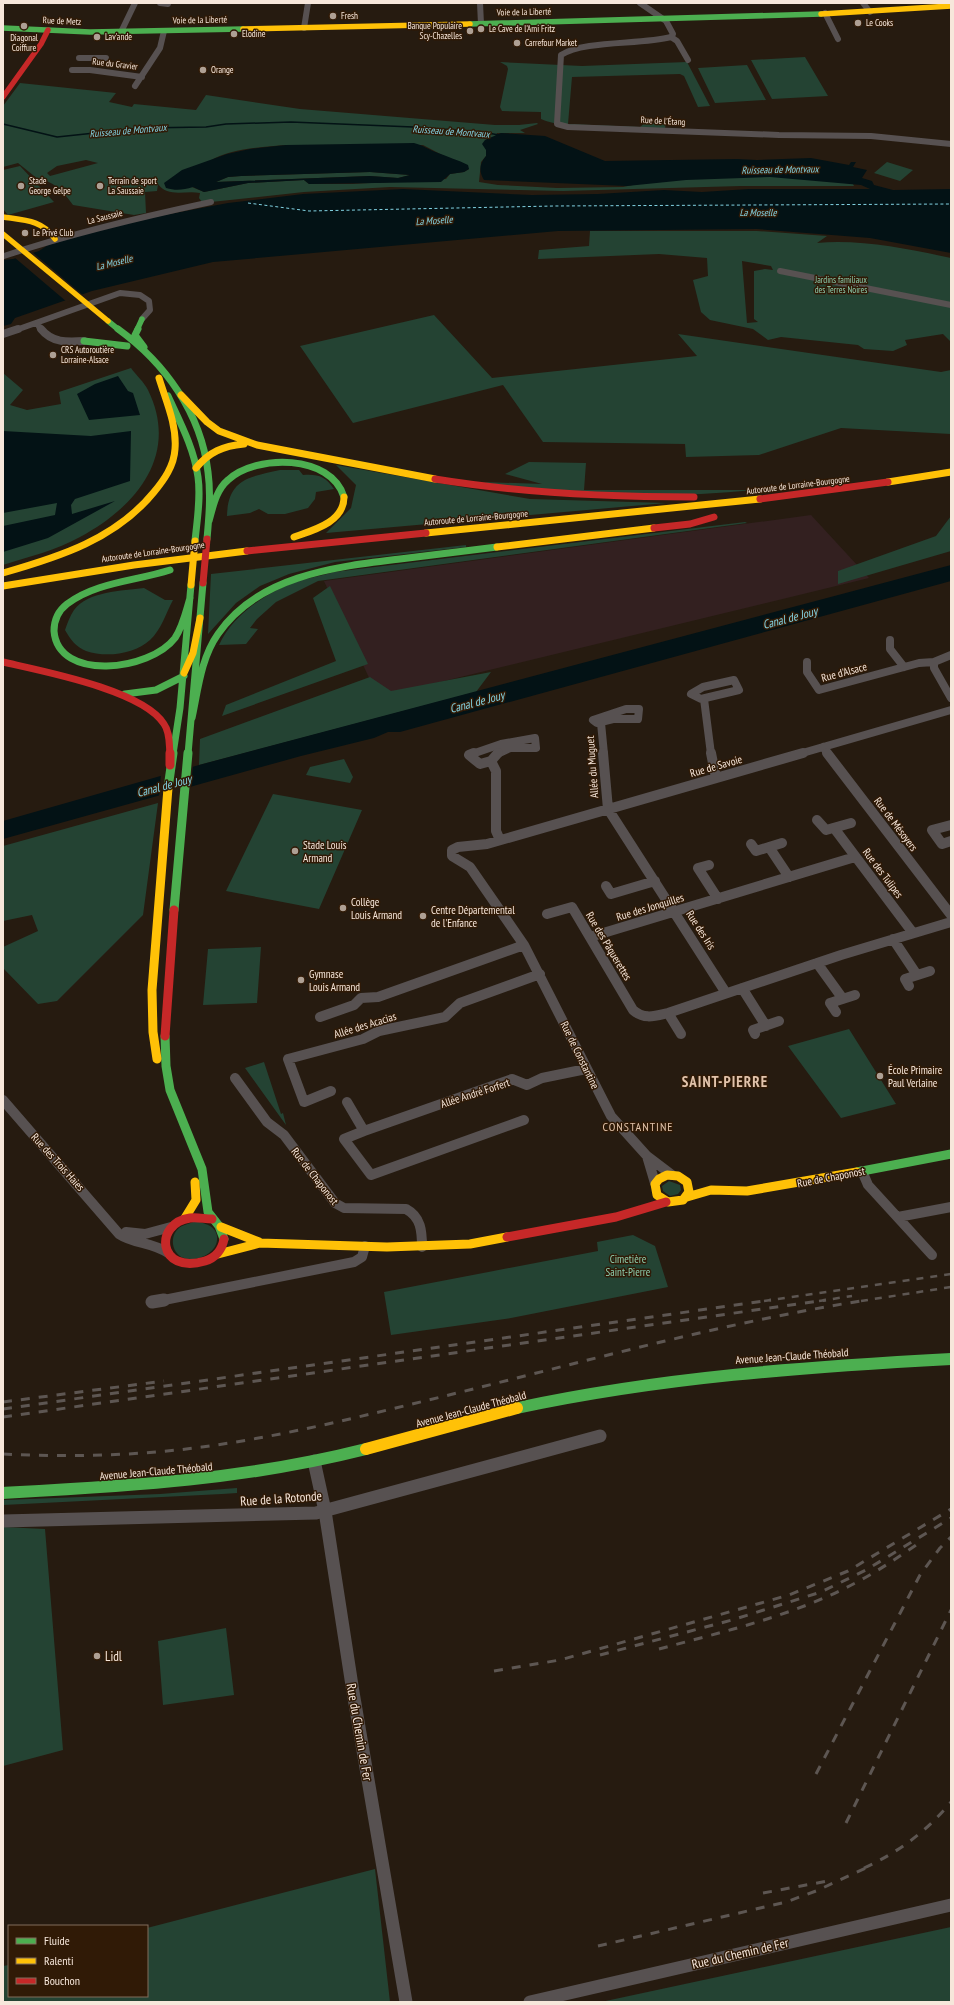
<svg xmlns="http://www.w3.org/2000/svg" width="954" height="2005" font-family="'PT Sans Narrow',sans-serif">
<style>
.industrial{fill:#332020}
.green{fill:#244333;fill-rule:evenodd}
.water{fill:#031215;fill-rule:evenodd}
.pier{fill:#261b10}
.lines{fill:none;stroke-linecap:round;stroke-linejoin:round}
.stream{stroke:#031215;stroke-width:1.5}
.ferry{stroke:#82d3e3;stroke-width:1;stroke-dasharray:3 2.5;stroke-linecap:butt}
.street-far3{stroke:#575151;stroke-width:6}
.street-far2{stroke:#575151;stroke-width:8}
.street-far1{stroke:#575151;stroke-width:10}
.street{stroke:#575151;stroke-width:13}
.fast-far3{stroke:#4caf50;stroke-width:5.5}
.fast-far2{stroke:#4caf50;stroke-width:7}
.fast-far1{stroke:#4caf50;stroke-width:9}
.fast{stroke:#4caf50;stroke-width:12}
.slow-far3{stroke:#ffc107;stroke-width:5.5}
.slow-far2{stroke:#ffc107;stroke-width:7}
.slow-far1{stroke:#ffc107;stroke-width:9}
.slow{stroke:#ffc107;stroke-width:12}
.jam-far2{stroke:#c62828;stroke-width:5.5}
.jam-far1{stroke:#c62828;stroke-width:7}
.jam{stroke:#c62828;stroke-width:9}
.rail-far1{stroke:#5d5652;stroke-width:2.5;stroke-dasharray:7 7;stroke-linecap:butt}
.rail{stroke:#5d5652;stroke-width:3;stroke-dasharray:9 9;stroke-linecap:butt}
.slow-bridge-far1{stroke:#ffc107;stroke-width:5.5}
.slow-bridge{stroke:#ffc107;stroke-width:7}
.jam-bridge{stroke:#c62828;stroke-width:7}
.poi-dot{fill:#aea094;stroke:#301a06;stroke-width:1.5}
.labels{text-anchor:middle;stroke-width:3;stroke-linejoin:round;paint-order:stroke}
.far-street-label{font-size:9px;fill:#f7e7db;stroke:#301a06}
.far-poi-label{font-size:9px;fill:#f7e7db;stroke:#301a06;text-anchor:start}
.far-park-label{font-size:9px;fill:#8dd0b0;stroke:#301a06}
.far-water-label{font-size:10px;font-style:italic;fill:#82d3e3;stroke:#301a06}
.street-label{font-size:11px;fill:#f7e7db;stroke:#301a06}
.poi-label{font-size:11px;fill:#f7e7db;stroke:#301a06;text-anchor:start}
.park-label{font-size:11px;fill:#8dd0b0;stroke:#301a06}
.water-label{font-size:12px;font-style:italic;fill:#82d3e3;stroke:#301a06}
.neighbourhood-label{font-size:12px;letter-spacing:1px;fill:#e1c3ab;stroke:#301a06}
.near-street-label{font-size:13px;fill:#f7e7db;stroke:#301a06}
.near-poi-label{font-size:13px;fill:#f7e7db;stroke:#301a06;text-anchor:start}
.district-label{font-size:15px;font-weight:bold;letter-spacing:1px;fill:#e1c3ab;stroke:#301a06}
</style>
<rect width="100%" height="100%" fill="#261b10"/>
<path class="industrial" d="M811,515L869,578L378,697L324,581Z"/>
<path class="green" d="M805,57L828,96L772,99L751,60Z
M500,62L582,66L687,62L710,106L698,107L684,76L680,74L572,77L568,124L640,127L646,122L666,123L665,128L564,127C556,122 549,123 541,119V112L502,111L500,107L508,69L507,66Z
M747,65L766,100L715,103L698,68Z
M20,83L116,93L109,102L132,107L134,104L196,110L206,95L300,109L495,125H519L537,123L538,124L520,130L525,133H497L495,137L486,140V156L481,162L479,182L498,185L557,188L623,187L672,177L755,171L853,184L854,186H741L563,191L390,187L304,192L211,202H202L199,198L200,193C185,190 168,198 158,184L157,191L145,192L146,213L134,215L73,205C67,196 53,179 39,180L18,163L3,167V106ZM286,145H423L469,169L464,172L450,174L446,179L352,184H309L304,180L248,183L204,192L192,187C197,179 203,166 210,161C229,148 264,147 286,145ZM86,160L98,163L50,176L47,173L57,166Z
M887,162L913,170L900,181L874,173Z
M20,166L54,202L8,215L3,209V170Z
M370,172L410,175L398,178L369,176L216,182L228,177L241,176Z
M590,231H757L827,236L817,243C861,239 908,249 951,258V342L943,334L905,340L907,345L893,351L864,349L858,345L781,337L768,340L753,329L710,320L701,312L693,280L708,276L707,258L659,254L538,259L539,250L589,246ZM742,261L771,266L773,270L765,269L754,271V319L758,322L747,323Z
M434,315L492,378L697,356L678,334L941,372L951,370V434L841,428L759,455L686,457L685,444L543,442L503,385L353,423L300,346Z
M131,368C136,375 144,382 148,390C180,455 136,507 80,537C57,550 28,557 3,565V373L23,390L10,405L27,410L61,404L59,392Z
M529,462L586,463L584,490H755C663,499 572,497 482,482L542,484L505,474Z
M336,465L530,499L666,503L326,533L351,508L356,485Z
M280,470H299L303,475C318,474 325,476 334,489L316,492L315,499L308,508L285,514H268L259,509L250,513L227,516C228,479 249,477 280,470Z
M951,516V551L838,584V571L936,536Z
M745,522L747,523L318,581L276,602L257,619L250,628L258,629L246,644L219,645C232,616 264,594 293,583C306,578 321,576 334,572Z
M466,545V547L335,562L289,574L260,586L236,603L208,634L211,574Z
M330,586L368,664L222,716L226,705L336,661L313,598Z
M144,588L165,600H173C166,613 161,630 150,640C135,654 106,658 86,651C76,647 70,639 65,630C67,624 70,616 74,610C88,591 122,591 144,588Z
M491,672L476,692L199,765L200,739L370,677L391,691Z
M344,759L353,777L350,783L306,775L310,767Z
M273,794L362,810L319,909L226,891Z
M158,803L143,915L57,1001L38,1004L3,968V947L38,931L32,915L3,921V846Z
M261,947L257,1003L203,1005L208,949Z
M849,1029L896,1104L841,1118L788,1046Z
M264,1062L281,1114L283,1113L286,1125L245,1068Z
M669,1181L680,1185L681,1190L678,1194L670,1196L663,1191L662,1186Z
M196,1221C205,1224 215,1225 217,1236C219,1253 197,1262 184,1258C170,1253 169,1233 182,1226C186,1224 192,1223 196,1221Z
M633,1235L655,1246L668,1287L511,1318L391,1335L384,1292L598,1251L597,1242Z
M237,1488V1493L222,1494L3,1505V1500L160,1494Z
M3,1527L45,1529L63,1750L3,1766Z
M226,1628L234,1695L163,1705L158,1641Z
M375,1869L390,2002H3V1966L9,1965V1996H147V1928Z
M951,1927V2002H601Z"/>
<path class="water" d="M501,133L545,136L605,161L737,159L757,160L811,158L849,165L851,162H856L853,167L867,170L862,178L872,181L874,185L893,190L951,189V253L870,238L757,229L558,231L213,262L92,291L15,318L11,324L3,326V260L13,259L39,251L51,243L117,224L228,203L303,194L403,189L532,195L598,194L664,190L702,192L749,189H870L861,185L770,177L686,180L627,186L484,180C479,172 479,164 486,156V150L482,144L485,140Z
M414,143C423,145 429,150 438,153C448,157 458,160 468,165L469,169L464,172L450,174L441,182L309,184L304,180L248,183L204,192L193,187C183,190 176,191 166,188L164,183L182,170L227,154L250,149L286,145ZM370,172L410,175L398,178L370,176L216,182L228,177L241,176Z
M118,376L128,391L133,393L140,415L89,420L77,394L95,384Z
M3,431L91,436L131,431L130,481L75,499L71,505L72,514L115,501L48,538L3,552V526L55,515L57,503L3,513Z
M951,565V581L400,732H388L374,738L301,756L3,839V821L199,765Z"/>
<path class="pier" d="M31,251L84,296L67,302L14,257Z
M193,765L191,788L159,797L161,774Z"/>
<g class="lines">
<path class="stream" d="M3,124L57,137L142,128L206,127L226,124L291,122L413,127L482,132L499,135"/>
<path class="ferry" d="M248,203L309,211L554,206L951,204"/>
<path class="street-far3" d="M160,3L168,4
M480,3L481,24
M640,3L666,21L673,34L671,37
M863,3L870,12
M825,13L838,39
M304,28L308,3
M121,32L135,3
M671,37C641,45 584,40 561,55L557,124L568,127L779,135L871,136L951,144
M671,37L677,41L688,60
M79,58H106
M72,70H90L142,77
M135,86L160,48L164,31
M4,256C72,233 141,217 211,202
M780,271L951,305
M37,323L41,330
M16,330L120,293L140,295L149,301L150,310L142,319"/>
<path class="street-far2" d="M41,329C52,343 67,342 84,341
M3,334L18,329
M890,640V649L904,667
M807,662V672L819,690L919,663L934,662L951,655
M934,662V668L951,698
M734,680L739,690L701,699L691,694L703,687Z
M704,699L711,754
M626,709H639L638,719H613L597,723L593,720Z
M601,723L604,754
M823,747L828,754
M472,754L501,744L535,738L536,748H510L497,754
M799,754L951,710"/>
<path class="street-far1" d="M474,753L469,755L480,764L491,761
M603,753L608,809L726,993
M711,753L716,778
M827,753L951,915
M491,761L496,771V831L500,840
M491,761L498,753
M817,820L826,830L851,823
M951,825L932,830L942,844L951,841
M834,828L913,933
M751,844L756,851L782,843
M769,847L789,877
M709,865L698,868L718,899
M606,886L611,894L655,881
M547,914L572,907L633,1010C644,1020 655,1016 668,1013L841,955L951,922
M590,937L855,857
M893,939L917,975
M817,963L843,999
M909,986L905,979L930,971
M742,988L766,1026
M836,1012L830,1003L855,995
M668,1013L681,1034
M320,1017L354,1005L361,998L378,997L524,945
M755,1034L753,1030L779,1021
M235,1078L267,1122L284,1135L335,1203L344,1208L406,1209C421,1217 422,1231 422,1247
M331,1091L304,1102L288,1059L363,1039L379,1031L445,1017L460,1003L540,974
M3,1100L119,1234C134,1244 152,1242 168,1253
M347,1102L364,1131L344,1139L371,1175L524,1120
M364,1131L512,1079L527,1085L542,1078L586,1069
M647,1156L655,1183
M862,1171L868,1185L932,1255
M672,1175L647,1156L611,1116L524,945L470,867L452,856V850L458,847L487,844L803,753
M898,1217L951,1207
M126,1232L145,1234L171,1227
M159,1301L354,1262L362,1257L365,1246"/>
<path class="street" d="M152,1302L164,1300
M314,1461L325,1511L353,1692L406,2002
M3,1521L316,1513L600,1436
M530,2002L951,1905"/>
<path class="fast-far3" d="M470,24L821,14
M3,28L90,32L243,29
M108,321L119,330
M137,330L142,319"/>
<path class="fast-far2" d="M118,329C165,363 201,413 208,472C211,494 209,517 207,539
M138,329L135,335L144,347
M84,341L127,346
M168,396C180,422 194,448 198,477C201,498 197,520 195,541
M209,521C213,507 216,490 228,480C256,454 331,454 344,497
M170,570C136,581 96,582 67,604C58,611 54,621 54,631C58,682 150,671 175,638C183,626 186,611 190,598
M125,694L156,690L184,676
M192,718C198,690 201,658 218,634C259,575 335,567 400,559C433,555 465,551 497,547
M173,754L180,708L191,585
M188,754L203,583"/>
<path class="fast-far1" d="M168,788L173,753
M174,910L188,753
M165,1036L166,1066L170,1090L202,1169L208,1212L219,1226L224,1239
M857,1172L951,1154"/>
<path class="fast" d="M517,1408C662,1377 804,1367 951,1359
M3,1493C128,1486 244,1480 366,1449"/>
<path class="slow-far3" d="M821,14L951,6
M243,29L470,24
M3,217C23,220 43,220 55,239"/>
<path class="slow-far2" d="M181,395L207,422L219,431L257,445L435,479
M196,468C209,452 223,446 244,444
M888,482L951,472
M426,533L760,499
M294,537C314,530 344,522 344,497
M497,547L654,528
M3,573C59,557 116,539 154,492C164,480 174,466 175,449C177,425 166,401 159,378
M3,586L134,565L247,551
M184,673L193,653L200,618"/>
<path class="slow-far1" d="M157,1059L153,1032L152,990L168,788
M667,1175L678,1176L687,1182L689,1192L683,1200L668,1202L657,1195L655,1184L659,1179Z
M687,1197L711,1190L747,1191L857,1172
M185,1218L196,1200L195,1182
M221,1227L259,1242
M218,1254L260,1243L387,1247L470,1244L507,1237"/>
<path class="slow" d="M366,1449L517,1408"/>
<path class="jam-far2" d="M3,97L41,44L48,30"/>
<path class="jam-far1" d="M435,479C521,493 607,497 694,497
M760,499L888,482
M654,528L690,524L714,517
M247,551L426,533
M3,662C42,671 143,690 164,724C170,732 169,744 170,754"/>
<path class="jam" d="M170,753V765
M165,1036L174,910
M212,1219C205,1219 197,1217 190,1218C154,1223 157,1275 205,1261C215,1258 222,1250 224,1239
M507,1237L616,1217L666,1202"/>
<path class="rail-far1" d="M764,1301L951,1274
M819,1301L852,1296
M861,1301L951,1287"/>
<path class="rail" d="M3,1402L164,1381
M3,1409L771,1300
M3,1417L826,1300
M3,1454C69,1457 136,1456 202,1447C285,1436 367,1415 449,1395C587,1361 726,1322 867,1300
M659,1649C726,1631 796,1615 857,1582C878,1571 897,1558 916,1545
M600,1655L732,1620L821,1592L866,1570L951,1518
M494,1671L560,1660L789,1595L848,1571L951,1509
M816,1774L920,1575L940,1548L951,1537
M846,1823L951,1610
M864,1868C899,1852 927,1831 951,1802
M763,1893L828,1881
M598,1946L786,1902L816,1891L868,1867"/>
<path class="slow-bridge-far1" d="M3,234L108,321"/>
<path class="slow-bridge" d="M191,585L195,541"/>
<path class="jam-bridge" d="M203,583L207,539"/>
</g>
<g class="poi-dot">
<circle cx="333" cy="16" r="4"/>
<circle cx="858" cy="23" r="4"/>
<circle cx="24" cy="26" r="4"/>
<circle cx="481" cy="29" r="4"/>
<circle cx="470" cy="31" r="4"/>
<circle cx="234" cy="34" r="4"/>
<circle cx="97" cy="37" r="4"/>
<circle cx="517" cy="43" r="4"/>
<circle cx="203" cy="70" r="4"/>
<circle cx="21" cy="186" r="4"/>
<circle cx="100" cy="186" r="4"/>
<circle cx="25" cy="233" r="4"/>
<circle cx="53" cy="355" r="4"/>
<circle cx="295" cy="851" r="4"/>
<circle cx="343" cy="908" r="4"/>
<circle cx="423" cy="916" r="4"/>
<circle cx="301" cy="980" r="4"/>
<circle cx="880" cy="1076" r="4"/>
<circle cx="97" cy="1656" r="4"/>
</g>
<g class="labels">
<g class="far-street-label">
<text transform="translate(524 12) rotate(-1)" y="3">Voie de la Liberté</text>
<text transform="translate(200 20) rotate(-1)" y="3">Voie de la Liberté</text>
<text transform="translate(62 21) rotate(3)" y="3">Rue de Metz</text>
<text transform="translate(115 64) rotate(7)" y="3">Rue du Gravier</text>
<text transform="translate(663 121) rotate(3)" y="3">Rue de l'Étang</text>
<text transform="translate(105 217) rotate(-14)" y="3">La Saussaie</text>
<text transform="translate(798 485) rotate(-7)" y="3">Autoroute de Lorraine-Bourgogne</text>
<text transform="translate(476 518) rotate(-5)" y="3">Autoroute de Lorraine-Bourgogne</text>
<text transform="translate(153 552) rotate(-8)" y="3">Autoroute de Lorraine-Bourgogne</text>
</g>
<g class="far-poi-label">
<text x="341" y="19">Fresh</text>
<text x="866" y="26">Le Cooks</text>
<text x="462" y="29" text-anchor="end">Banque Populaire<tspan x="462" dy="10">Scy-Chazelles</tspan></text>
<text x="489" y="32">Le Cave de l'Ami Fritz</text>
<text x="242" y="37">Elodine</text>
<text x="105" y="40">Lav'ande</text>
<text x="24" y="41" text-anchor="middle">Diagonal<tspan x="24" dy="10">Coiffure</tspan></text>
<text x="525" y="46">Carrefour Market</text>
<text x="211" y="73">Orange</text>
<text x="29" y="184">Stade<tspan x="29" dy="10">George Gelpe</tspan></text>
<text x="108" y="184">Terrain de sport<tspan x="108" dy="10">La Saussaie</tspan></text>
<text x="33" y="236">Le Privé Club</text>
<text x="61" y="353">CRS Autoroutière<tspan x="61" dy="10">Lorraine-Alsace</tspan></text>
</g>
<g class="far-park-label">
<text x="841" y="283">Jardins familiaux<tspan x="841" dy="10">des Terres Noires</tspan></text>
</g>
<g class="far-water-label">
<text transform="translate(128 130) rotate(-5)" y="4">Ruisseau de Montvaux</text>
<text transform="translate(451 131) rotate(4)" y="4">Ruisseau de Montvaux</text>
<text transform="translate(780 169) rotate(-1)" y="4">Ruisseau de Montvaux</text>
<text x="758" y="216">La Moselle</text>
<text transform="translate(434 220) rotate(-4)" y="4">La Moselle</text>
<text transform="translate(114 262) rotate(-14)" y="4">La Moselle</text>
</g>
<g class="street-label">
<text transform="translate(844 672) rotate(-15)" y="4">Rue d'Alsace</text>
<text transform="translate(716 766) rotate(-16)" y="4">Rue de Savoie</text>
<text transform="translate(592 767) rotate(-94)" y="4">Allée du Muguet</text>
<text transform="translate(896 824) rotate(53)" y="4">Rue de Mésoyers</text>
<text transform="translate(883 873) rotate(53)" y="4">Rue des Tulipes</text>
<text transform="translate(650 907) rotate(-17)" y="4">Rue des Jonquilles</text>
<text transform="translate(701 930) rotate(57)" y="4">Rue des Iris</text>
<text transform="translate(609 946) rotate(59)" y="4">Rue des Pâquerettes</text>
<text transform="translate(365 1025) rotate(-17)" y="4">Allée des Acacias</text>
<text transform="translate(580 1055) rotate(64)" y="4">Rue de Constantine</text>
<text transform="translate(475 1093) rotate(-18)" y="4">Allée André Forfert</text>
<text transform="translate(58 1162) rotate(48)" y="4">Rue des Trois Haies</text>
<text transform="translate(315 1176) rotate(52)" y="4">Rue de Chaponost</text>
<text transform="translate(831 1177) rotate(-11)" y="4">Rue de Chaponost</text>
<text transform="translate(792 1356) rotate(-4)" y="4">Avenue Jean-Claude Théobald</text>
<text transform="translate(471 1409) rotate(-15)" y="4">Avenue Jean-Claude Théobald</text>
<text transform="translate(156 1471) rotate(-5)" y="4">Avenue Jean-Claude Théobald</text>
</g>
<g class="poi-label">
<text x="303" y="849">Stade Louis<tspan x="303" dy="13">Armand</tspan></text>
<text x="351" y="906">Collège<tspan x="351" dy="13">Louis Armand</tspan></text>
<text x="431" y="914">Centre Départemental<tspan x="431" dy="13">de l'Enfance</tspan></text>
<text x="309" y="978">Gymnase<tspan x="309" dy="13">Louis Armand</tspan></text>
<text x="888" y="1074">École Primaire<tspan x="888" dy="13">Paul Verlaine</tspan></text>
</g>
<g class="park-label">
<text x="628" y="1263">Cimetière<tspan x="628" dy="13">Saint-Pierre</tspan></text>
</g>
<g class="water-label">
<text transform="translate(790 618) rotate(-15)" y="4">Canal de Jouy</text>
<text transform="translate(477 702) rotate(-15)" y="4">Canal de Jouy</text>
<text transform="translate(164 786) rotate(-15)" y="4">Canal de Jouy</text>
</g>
<g class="neighbourhood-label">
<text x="638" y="1131">CONSTANTINE</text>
</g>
<g class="near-street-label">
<text transform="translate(281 1498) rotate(-4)" y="5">Rue de la Rotonde</text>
<text transform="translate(360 1732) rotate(80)" y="5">Rue du Chemin de Fer</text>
<text transform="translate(740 1953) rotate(-13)" y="5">Rue du Chemin de Fer</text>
</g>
<g class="near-poi-label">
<text x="105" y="1661">Lidl</text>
</g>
<g class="district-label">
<text x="725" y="1087">SAINT-PIERRE</text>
</g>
</g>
<rect width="954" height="2005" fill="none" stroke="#f7e7db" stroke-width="8"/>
<rect x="8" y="1925" width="140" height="72" fill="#301a06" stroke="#806c5b"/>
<rect x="16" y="1938" width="20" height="6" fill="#4caf50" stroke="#806c5b"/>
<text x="44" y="1945" font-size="12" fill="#f7e7db">Fluide</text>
<rect x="16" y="1958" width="20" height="6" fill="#ffc107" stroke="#806c5b"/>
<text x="44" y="1965" font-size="12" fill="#f7e7db">Ralenti</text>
<rect x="16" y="1978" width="20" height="6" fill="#c62828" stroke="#806c5b"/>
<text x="44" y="1985" font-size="12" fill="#f7e7db">Bouchon</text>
</svg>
